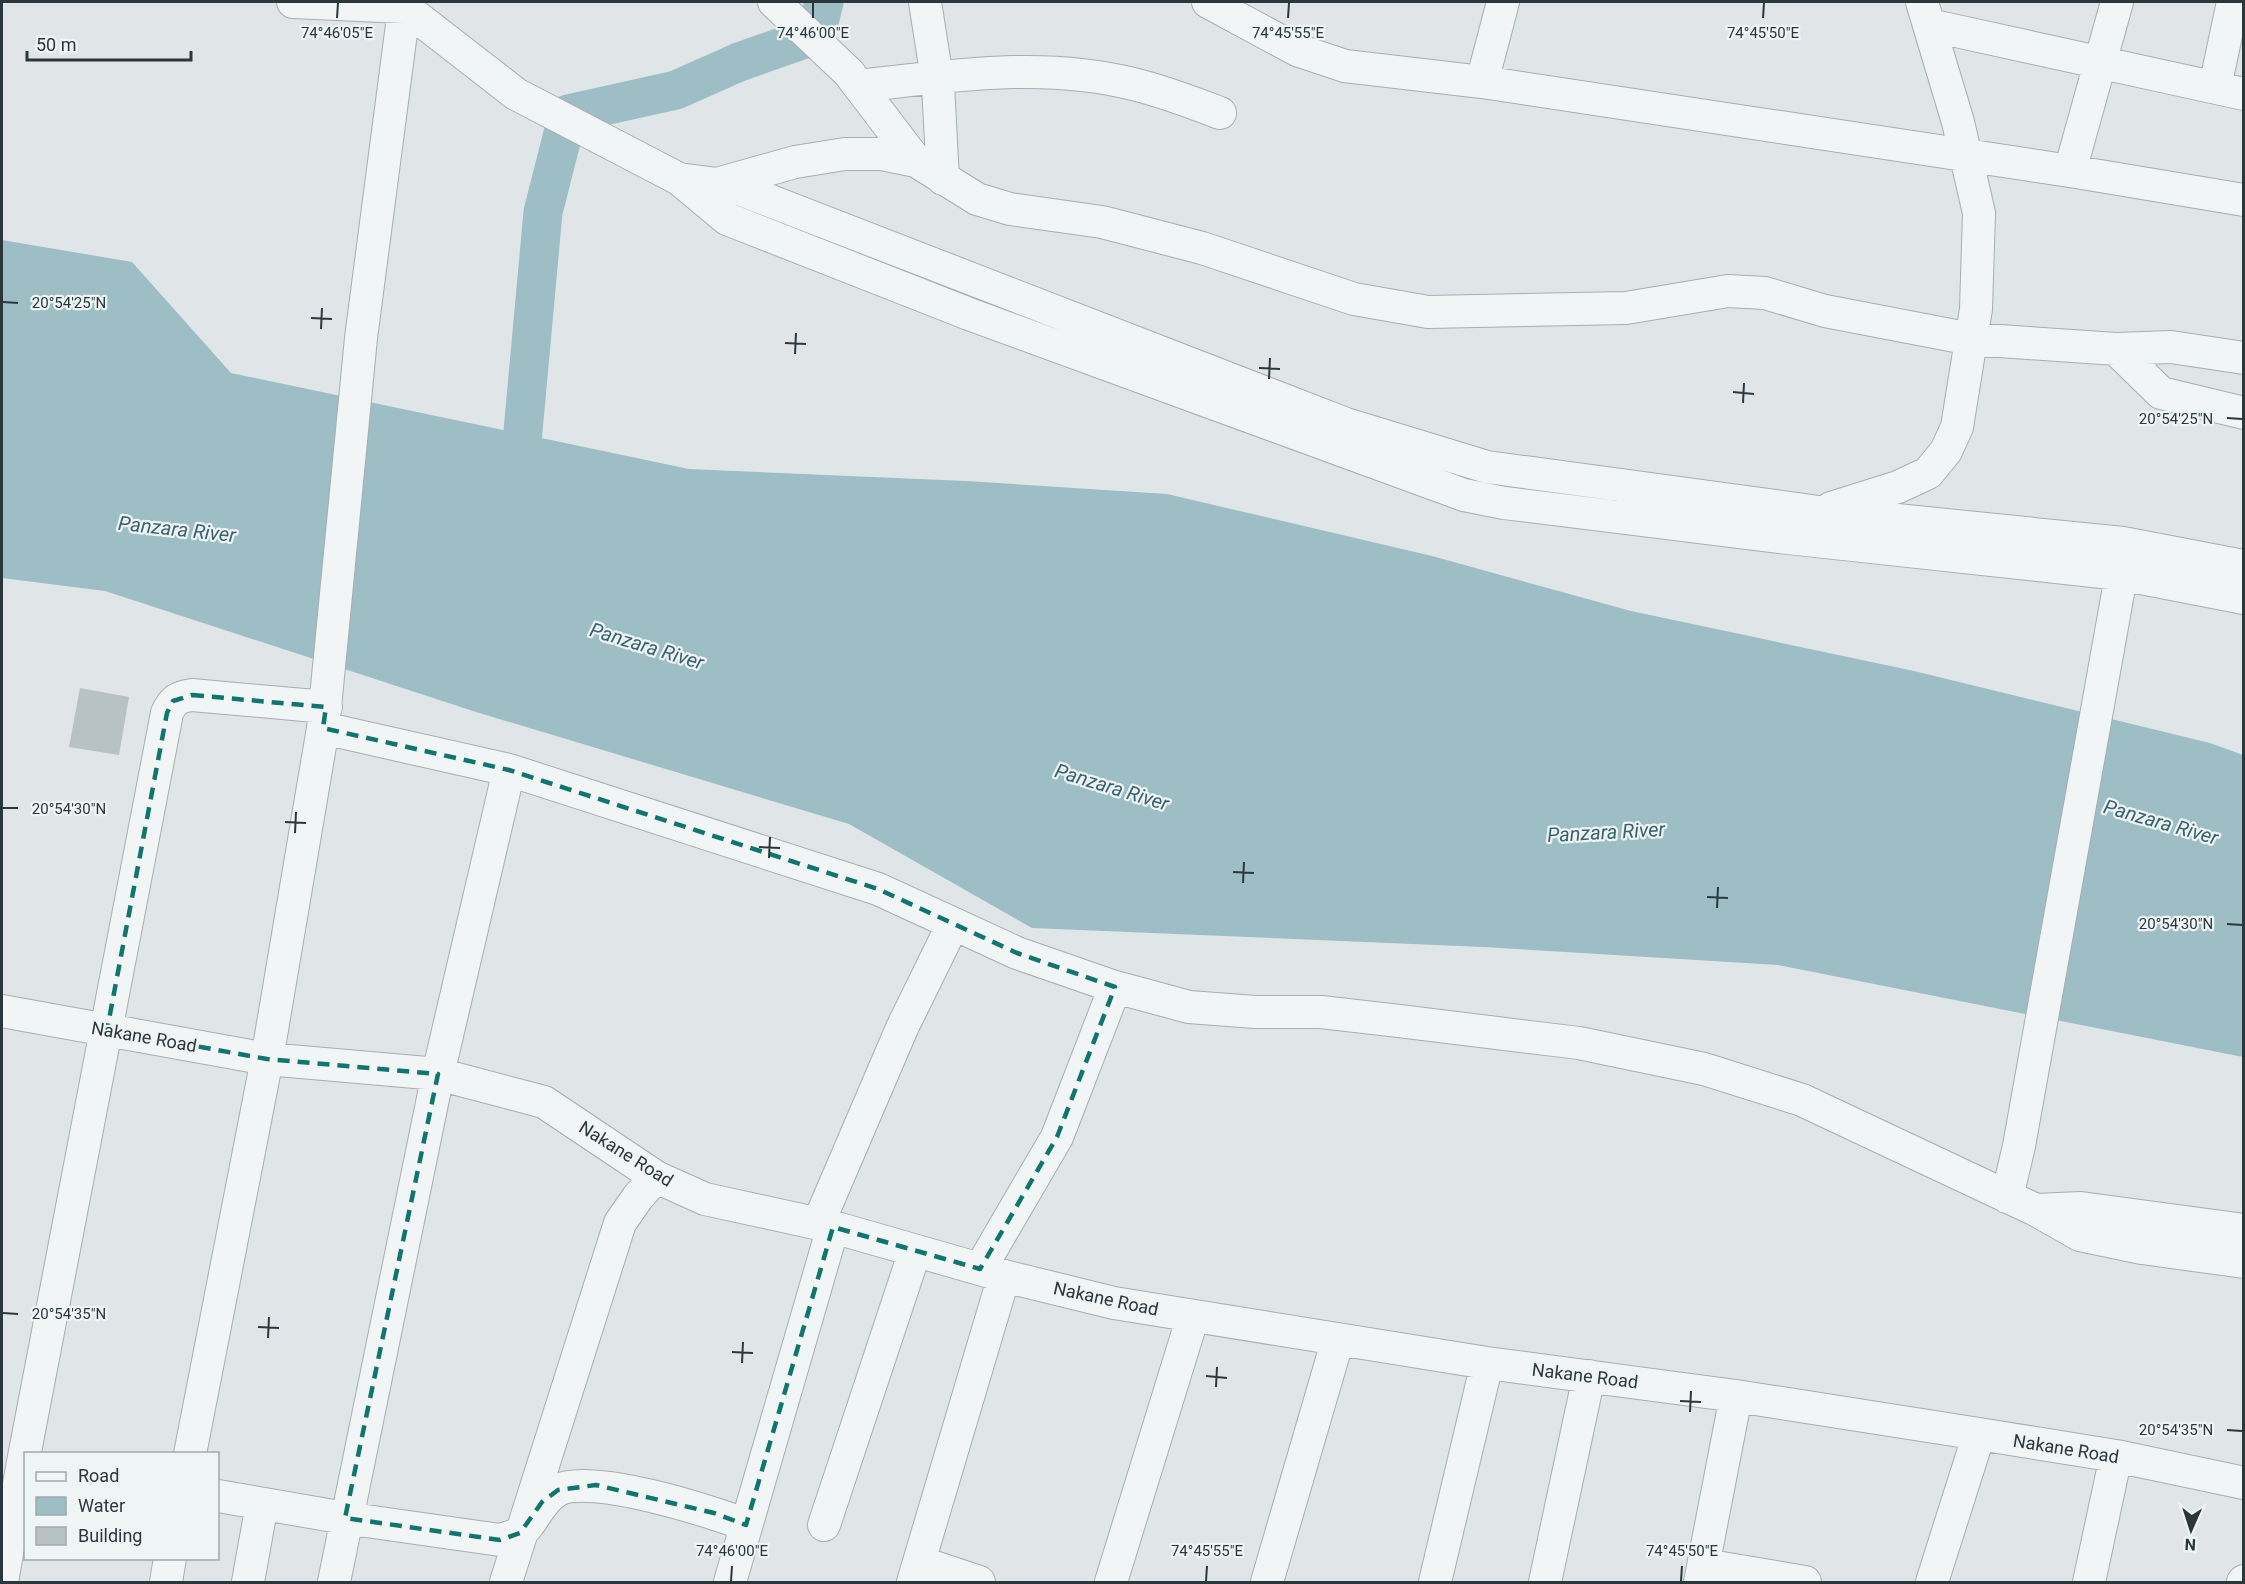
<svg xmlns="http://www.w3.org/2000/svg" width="2245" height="1584" font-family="Roboto,sans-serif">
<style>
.water{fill:#9ebec5}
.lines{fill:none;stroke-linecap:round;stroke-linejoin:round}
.river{stroke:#9ebec5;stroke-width:39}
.building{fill:#b8c1c4}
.minor-casing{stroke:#a6aeb2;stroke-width:34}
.minor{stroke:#f2f5f6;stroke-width:32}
.marked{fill:none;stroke:#0f766e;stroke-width:4.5;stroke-dasharray:12 8;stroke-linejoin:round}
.ticks{fill:none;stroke:#2a383e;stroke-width:2}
.labels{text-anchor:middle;stroke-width:4.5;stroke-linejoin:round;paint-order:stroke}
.street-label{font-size:18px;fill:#2a383e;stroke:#eff4f5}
.water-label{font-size:20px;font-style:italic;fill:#38636e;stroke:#eff4f5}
.ticks-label{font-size:15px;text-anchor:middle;fill:#2a383e;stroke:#eff4f5;stroke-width:4.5;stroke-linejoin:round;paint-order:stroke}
</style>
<rect width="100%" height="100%" fill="#e0e6e8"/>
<path class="water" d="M2,240L132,262L231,373L689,469L966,481L1167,494L1432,556L1631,611L1914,671L2210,743L2243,755V1057L1778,965L1483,947L1032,928L849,824L476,712L105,591L2,578Z"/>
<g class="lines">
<path class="river" d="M518,486L543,212L568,114L676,90L739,62L816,35L824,2"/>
</g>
<path class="building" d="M80,688L129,697L119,755L69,747Z"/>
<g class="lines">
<defs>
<path id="minor" d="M293,2L404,7L516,94L679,179L727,219L969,314L1464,495L1504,503L1788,538L2120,574L2244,598
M774,2L849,73L916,161
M925,2L938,85L943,179
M1208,2L1297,50L1345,66L1482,82L2070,171L2244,200
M1929,25L2244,94
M1482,82L1503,2
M859,86C950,76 1043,61 1133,84C1163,91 1191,102 1220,113
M2215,87L2233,2
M2070,171L2117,2
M679,179L717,184L742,190L1346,424L1487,467L1819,512L2123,543L2244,566
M717,184L795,162L845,154H882L916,161L977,199L1010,209L1102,222L1202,248L1354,299L1428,312L1626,308L1728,291L1765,293L1825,311L1971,339L2116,349L2171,347L2244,358
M2116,349L2161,393L2244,413
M1831,508L1898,487L1928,473L1946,451L1957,427L1976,309L1979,213L1958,122L1922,2
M323,728L509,770L878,889L1017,953L1115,987L1189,1007L1255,1012H1321L1399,1021L1579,1043L1704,1069L1802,1100L2036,1210L2080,1235L2142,1248L2244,1262
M2,1011L267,1059L438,1074L544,1102L656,1177L705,1199L833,1227L1004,1276L1114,1303L1487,1363L1736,1396L1979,1434L2116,1456L2244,1483
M2007,1197L2019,1146L2118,593L2122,553
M2036,1210L2081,1208L2244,1230
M818,1224L902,1028L953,924
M980,1269L1057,1137L1115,987
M190,1454L267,1059L323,728L361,338L405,2
M218,1496L345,1518L500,1540C506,1538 512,1537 518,1534C533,1526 538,1501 558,1490C590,1473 711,1511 746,1525
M824,1525L915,1251
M919,1562L979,1582
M1704,1565L1805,1582
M2,1582L23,1462L167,713C173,700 178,697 192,695L326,707
M166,1582L170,1558
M248,1582L262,1504
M334,1582L438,1074L509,770
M506,1582L620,1223L638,1197L656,1177
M730,1582L833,1227
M913,1582L1004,1276
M1111,1582L1193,1316
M1267,1582L1338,1339
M1435,1582L1487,1363
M1545,1582L1589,1376
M1700,1582L1736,1396
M1932,1582L1979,1434
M2089,1582L2116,1456
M2243,1582L2244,1581"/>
</defs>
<use href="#minor" class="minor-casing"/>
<use href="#minor" class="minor"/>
</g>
<path class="marked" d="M192,695L326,707L323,728L509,770L878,889L1017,953L1115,987L1057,1137L980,1269L833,1227L746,1525L714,1513L596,1485L558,1490L542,1502L520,1533L500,1540L345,1518L438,1074L267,1059L107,1030L167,713L173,701Z"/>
<path class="ticks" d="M337,18L338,3M813,18V3M1288,18L1289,3M1763,18L1764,3M3,302L18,303M311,318L332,319M321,329L322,308M785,343L806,344M795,354L796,333M1259,368L1280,369M1269,379L1270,358M1733,392L1754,394M1743,403L1744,383M2227,418L2242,419M3,808H18M285,822L306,823M295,833L296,812M759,847L780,848M769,858L770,837M1233,872L1254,873M1243,883L1244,862M1707,897L1728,898M1717,908L1718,887M2227,924L2242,925M3,1313L18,1314M258,1327L279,1328M268,1338L269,1317M732,1352L753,1353M742,1363L743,1342M1206,1376L1227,1378M1216,1387L1217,1367M1680,1401L1701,1402M1690,1412L1691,1391M2227,1430L2242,1431M731,1581L732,1566M1206,1581L1207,1566M1681,1581L1682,1566"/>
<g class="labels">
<g class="street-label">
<text transform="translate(144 1037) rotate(10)" y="6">Nakane Road</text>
<text transform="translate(626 1154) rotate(32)" y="6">Nakane Road</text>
<text transform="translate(1106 1299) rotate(12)" y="6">Nakane Road</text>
<text transform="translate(1585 1376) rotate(7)" y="6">Nakane Road</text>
<text transform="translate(2066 1449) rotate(9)" y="6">Nakane Road</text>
</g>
<g class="water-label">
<text transform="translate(177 529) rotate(6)" y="7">Panzara River</text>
<text transform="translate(647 646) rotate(17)" y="7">Panzara River</text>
<text transform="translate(1112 787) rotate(17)" y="7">Panzara River</text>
<text transform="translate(2161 822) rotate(16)" y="7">Panzara River</text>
<text transform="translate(1606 832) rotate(-3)" y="7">Panzara River</text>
</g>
</g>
<g class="ticks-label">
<text x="337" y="38">74°46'05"E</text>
<text x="813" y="38">74°46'00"E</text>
<text x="1288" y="38">74°45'55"E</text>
<text x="1763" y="38">74°45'50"E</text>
<text x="69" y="308">20°54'25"N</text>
<text x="2176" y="424">20°54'25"N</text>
<text x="69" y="814">20°54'30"N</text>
<text x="2176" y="929">20°54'30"N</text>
<text x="69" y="1319">20°54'35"N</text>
<text x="2176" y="1435">20°54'35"N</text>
<text x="732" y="1556">74°46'00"E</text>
<text x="1207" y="1556">74°45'55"E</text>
<text x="1682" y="1556">74°45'50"E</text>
</g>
<rect width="2245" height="1584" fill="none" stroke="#2a383e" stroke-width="6"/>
<rect x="24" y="1452" width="195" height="108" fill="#eff4f5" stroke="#a0a9ac" stroke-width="1.5"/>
<rect x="36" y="1472" width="30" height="9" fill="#f2f5f6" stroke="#a0a9ac" stroke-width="1.5"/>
<text x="78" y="1482" font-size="18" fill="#2a383e">Road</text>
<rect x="36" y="1497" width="30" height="18" fill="#9ebec5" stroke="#a0a9ac" stroke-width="1.5"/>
<text x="78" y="1512" font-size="18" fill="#2a383e">Water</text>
<rect x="36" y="1527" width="30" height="18" fill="#b8c1c4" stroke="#a0a9ac" stroke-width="1.5"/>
<text x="78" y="1542" font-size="18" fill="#2a383e">Building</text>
<g transform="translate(2191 1530) rotate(183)" stroke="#eff4f5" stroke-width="4.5" paint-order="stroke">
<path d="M0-4.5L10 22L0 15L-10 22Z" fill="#2a383e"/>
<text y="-9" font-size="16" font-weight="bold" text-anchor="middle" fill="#2a383e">N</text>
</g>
<path d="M27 51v9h164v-9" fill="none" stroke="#2a383e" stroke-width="3"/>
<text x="36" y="51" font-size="18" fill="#2a383e" stroke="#eff4f5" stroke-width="4.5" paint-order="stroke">50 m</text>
</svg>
